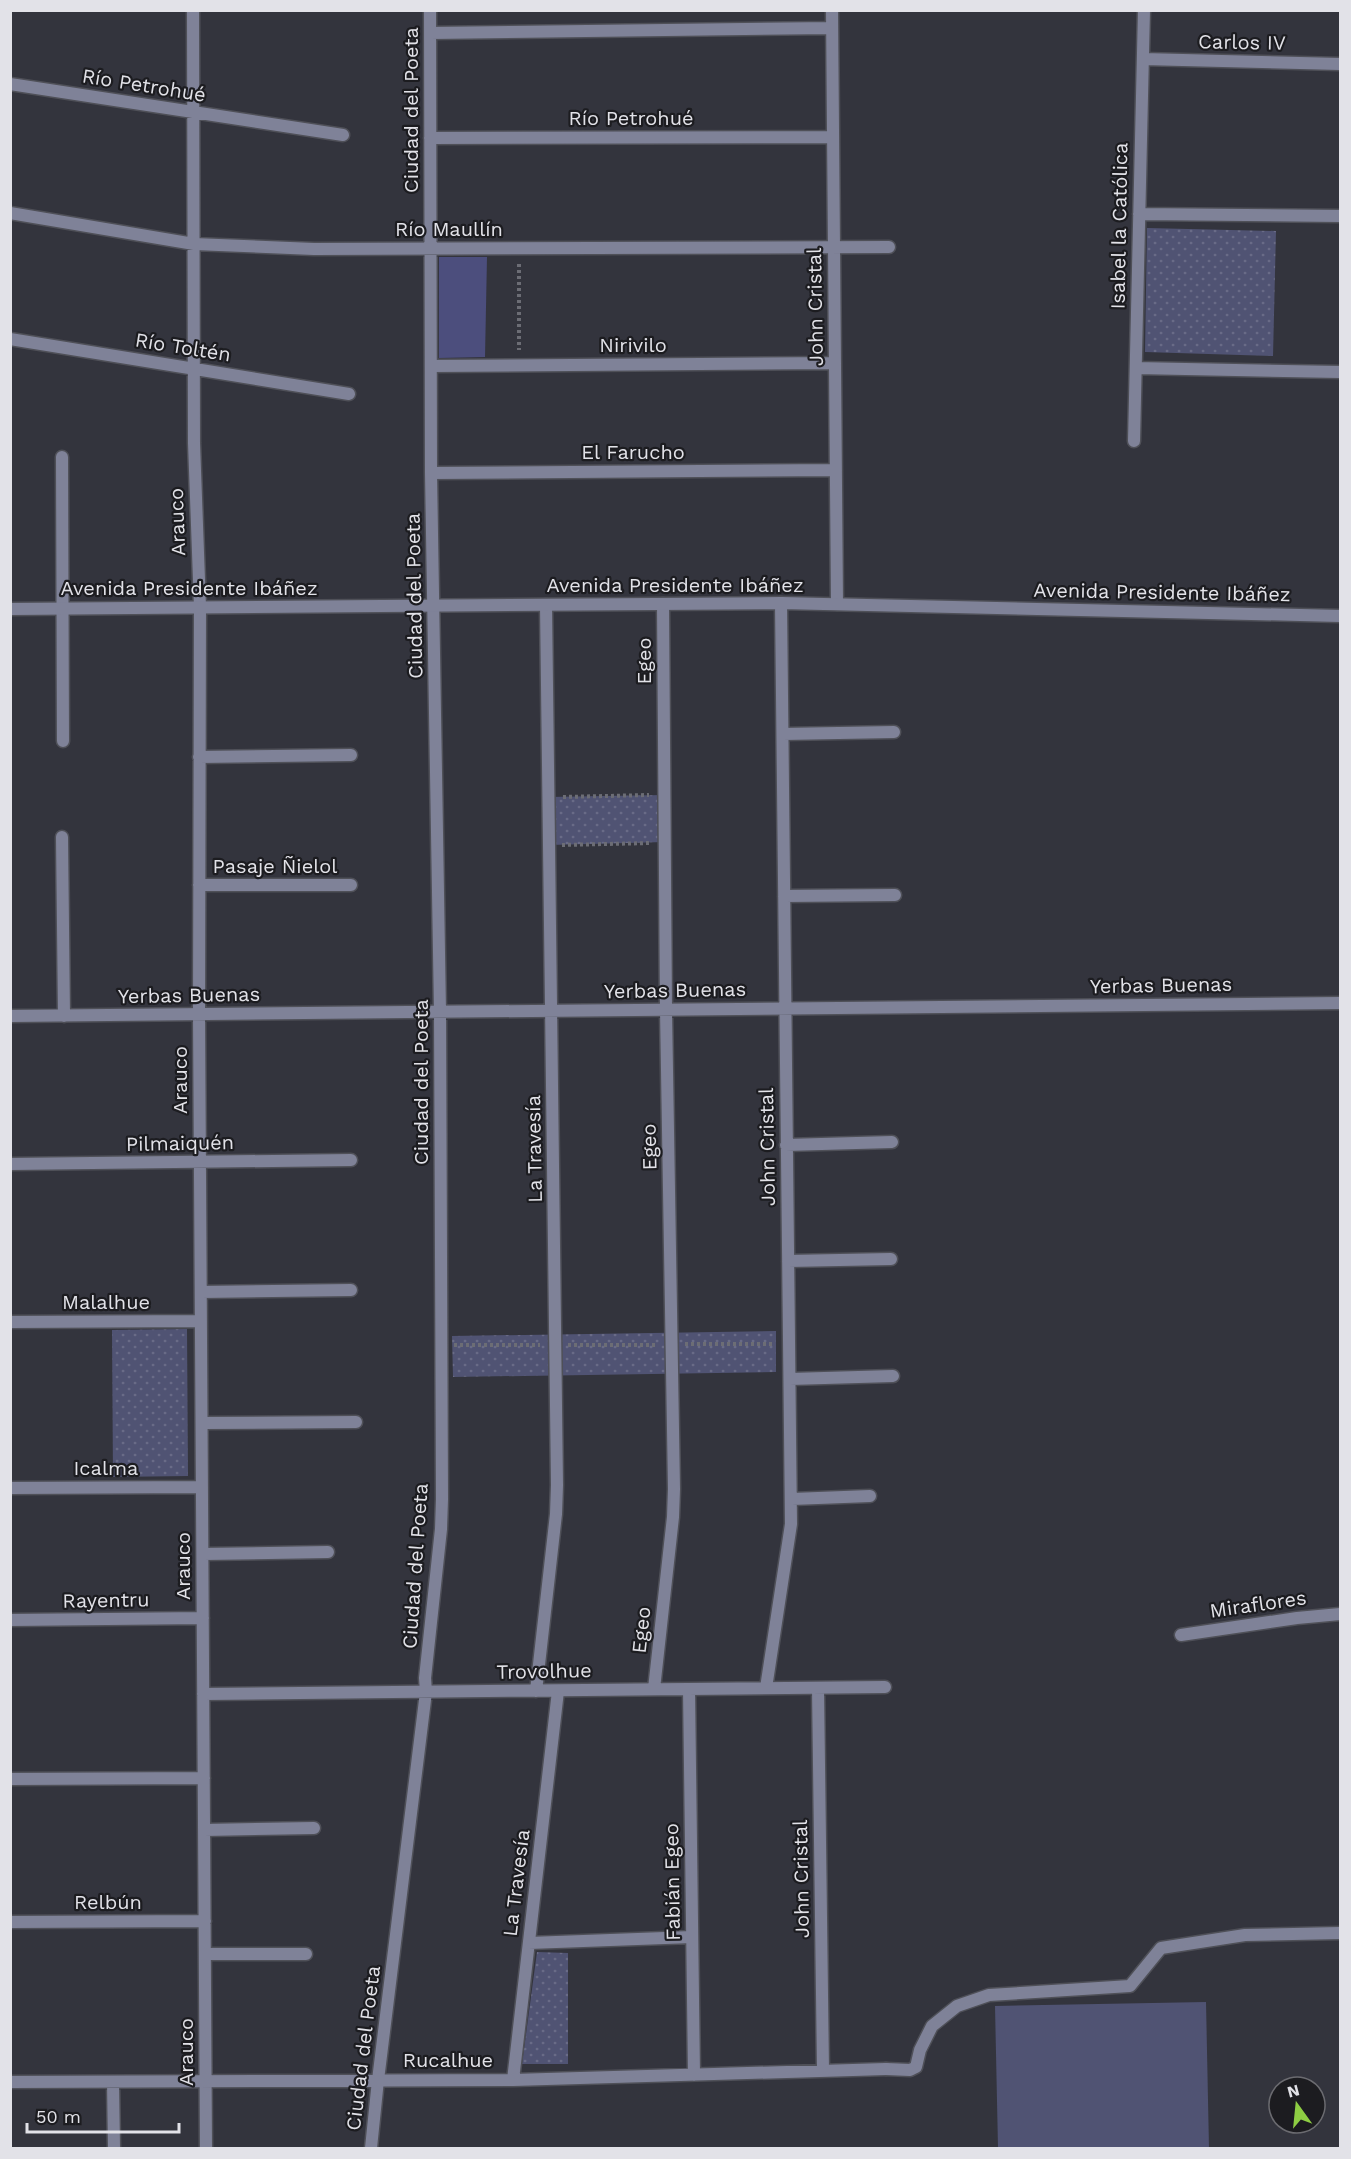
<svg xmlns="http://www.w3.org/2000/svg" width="1351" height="2159" font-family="'Work Sans',sans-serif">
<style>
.park{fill:url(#park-dots)}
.pitch{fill:#505373}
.building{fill:#4c4e7d}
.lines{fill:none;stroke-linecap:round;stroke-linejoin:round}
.service-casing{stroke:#4f5058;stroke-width:15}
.minor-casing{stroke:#4f5058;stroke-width:15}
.tertiary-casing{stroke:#4f5058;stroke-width:15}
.path{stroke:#6c6d75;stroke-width:4;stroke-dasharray:3 3;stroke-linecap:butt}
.service{stroke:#7f8298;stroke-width:12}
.minor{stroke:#7f8298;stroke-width:12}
.tertiary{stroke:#7f8298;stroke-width:12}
.labels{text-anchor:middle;stroke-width:4.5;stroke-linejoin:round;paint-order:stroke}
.street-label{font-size:20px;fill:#e2e2e8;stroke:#1c1c20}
</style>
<defs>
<pattern id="park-dots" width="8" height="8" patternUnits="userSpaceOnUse" patternTransform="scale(1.5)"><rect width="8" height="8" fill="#505373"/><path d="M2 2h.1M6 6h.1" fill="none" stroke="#696b87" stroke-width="1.8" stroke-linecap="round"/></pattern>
</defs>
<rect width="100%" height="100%" fill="#33343d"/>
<path class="park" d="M1147,228L1276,231L1273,356L1145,352Z
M664,795L665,842L549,845V797Z
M187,1329L188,1476L113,1477L112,1330Z
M776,1331V1372L453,1377L452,1336Z
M537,1952L568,1953V2064H522Z"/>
<path class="pitch" d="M1206,2002L1209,2148H998L995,2006Z"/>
<path class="building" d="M439,257H487L485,357L439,358Z"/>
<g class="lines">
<defs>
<path id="service" d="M886,2069L910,2070L916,2067L920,2050L932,2026L957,2006L989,1995L1130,1986L1161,1948L1245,1935L1340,1933"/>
<path id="minor" d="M193,10L194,443L200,607L199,1014L206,2148
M832,10L837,604
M430,33L832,28
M1143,59L1340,64
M10,84L343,135
M430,138L833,137
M10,213L194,244L314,249L889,247
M1139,214L1340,216
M10,339L349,394
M431,366L835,363
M1136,368L1340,372
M1134,441L1144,10
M62,457L63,741
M431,473L836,470
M783,734L894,732
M199,757L351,755
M62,837L64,1016
M199,885H351
M784,896L895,895
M10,1016L1340,1003
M786,1145L892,1142
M10,1164L351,1160
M788,1261L891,1259
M201,1292L351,1290
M10,1322L201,1321
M790,1379L893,1376
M202,1423L356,1422
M10,1488L202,1487
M792,1499L870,1496
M203,1554L328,1552
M10,1620L203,1618
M1181,1635L1297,1618L1340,1614
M766,1688L791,1524L781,603
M818,1688L823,2070
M654,1689L673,1517L674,1489L666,1010L663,604
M689,1689L694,2075
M536,1691L556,1514L557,1485L546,605
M203,1694L885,1687
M10,1779L204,1778
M204,1830L314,1828
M10,1922L205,1921
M529,1943L692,1937
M205,1954H306
M513,2080L558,1691
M10,2082L513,2080L886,2069
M113,2082L114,2148
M371,2148L378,2080L426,1692L425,1678L441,1529L442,1499L440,1012L431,473L430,10"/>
<path id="tertiary" d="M10,609L781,603L1340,616"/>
</defs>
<use href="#service" class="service-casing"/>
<use href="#minor" class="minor-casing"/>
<use href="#tertiary" class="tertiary-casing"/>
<path class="path" d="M519,264V350
M563,797L649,795
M562,845L651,843
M685,1344H774
M454,1345H540
M568,1345H657"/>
<use href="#service" class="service"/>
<use href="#minor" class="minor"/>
<use href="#tertiary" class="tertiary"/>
</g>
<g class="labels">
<g class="street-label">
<text transform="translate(1242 42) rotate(1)" y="7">Carlos IV</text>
<text transform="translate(144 85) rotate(9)" y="7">Río Petrohué</text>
<text transform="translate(411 110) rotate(-90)" y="7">Ciudad del Poeta</text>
<text x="631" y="125">Río Petrohué</text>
<text transform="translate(1119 226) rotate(-89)" y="7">Isabel la Católica</text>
<text x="449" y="236">Río Maullín</text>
<text transform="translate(815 307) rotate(-91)" y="7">John Cristal</text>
<text x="633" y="352">Nirivilo</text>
<text transform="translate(183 347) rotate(9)" y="7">Río Toltén</text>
<text x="633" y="459">El Farucho</text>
<text transform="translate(177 522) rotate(-92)" y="7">Arauco</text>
<text x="675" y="592">Avenida Presidente Ibáñez</text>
<text x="189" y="595">Avenida Presidente Ibáñez</text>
<text transform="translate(1162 592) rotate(1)" y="7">Avenida Presidente Ibáñez</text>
<text transform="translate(414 596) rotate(-91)" y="7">Ciudad del Poeta</text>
<text transform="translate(644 661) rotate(-90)" y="7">Egeo</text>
<text x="275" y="873">Pasaje Ñielol</text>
<text transform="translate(1161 985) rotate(-1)" y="7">Yerbas Buenas</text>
<text transform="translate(675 990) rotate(-1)" y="7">Yerbas Buenas</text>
<text transform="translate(189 995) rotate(-1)" y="7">Yerbas Buenas</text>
<text transform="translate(180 1080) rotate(-90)" y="7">Arauco</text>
<text transform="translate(421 1082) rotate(-90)" y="7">Ciudad del Poeta</text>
<text transform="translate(180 1143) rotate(-1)" y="7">Pilmaiquén</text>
<text transform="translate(649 1147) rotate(-91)" y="7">Egeo</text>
<text transform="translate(767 1147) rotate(-91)" y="7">John Cristal</text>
<text transform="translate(534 1149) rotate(-91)" y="7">La Travesía</text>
<text x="106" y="1309">Malalhue</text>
<text x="106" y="1475">Icalma</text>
<text transform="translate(183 1566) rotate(-90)" y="7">Arauco</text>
<text transform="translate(415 1566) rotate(-86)" y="7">Ciudad del Poeta</text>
<text transform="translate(106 1600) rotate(-1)" y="7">Rayentru</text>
<text transform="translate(1258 1604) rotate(-8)" y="7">Miraflores</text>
<text transform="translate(641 1630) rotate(-84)" y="7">Egeo</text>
<text transform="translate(544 1671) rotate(-1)" y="7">Trovolhue</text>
<text transform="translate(801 1879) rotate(-91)" y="7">John Cristal</text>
<text transform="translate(672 1882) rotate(-91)" y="7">Fabián Egeo</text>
<text transform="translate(516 1883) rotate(-83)" y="7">La Travesía</text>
<text x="108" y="1909">Relbún</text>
<text transform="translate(363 2048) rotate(-83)" y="7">Ciudad del Poeta</text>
<text transform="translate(186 2052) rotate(-90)" y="7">Arauco</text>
<text x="448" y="2067">Rucalhue</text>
</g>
</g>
<rect width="1351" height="2159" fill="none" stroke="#e2e2e8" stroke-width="24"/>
<g transform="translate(1297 2105) rotate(345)"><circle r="28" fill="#1c1c20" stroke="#6b6b70" stroke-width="1.5"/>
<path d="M0-4.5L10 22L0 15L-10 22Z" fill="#8ece43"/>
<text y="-9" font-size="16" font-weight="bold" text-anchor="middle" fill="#e2e2e8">N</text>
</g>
<path d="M27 2123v9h152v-9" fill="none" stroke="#e2e2e8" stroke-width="3"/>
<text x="36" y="2123" font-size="18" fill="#e2e2e8" stroke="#1c1c20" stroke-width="4.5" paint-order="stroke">50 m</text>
</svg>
